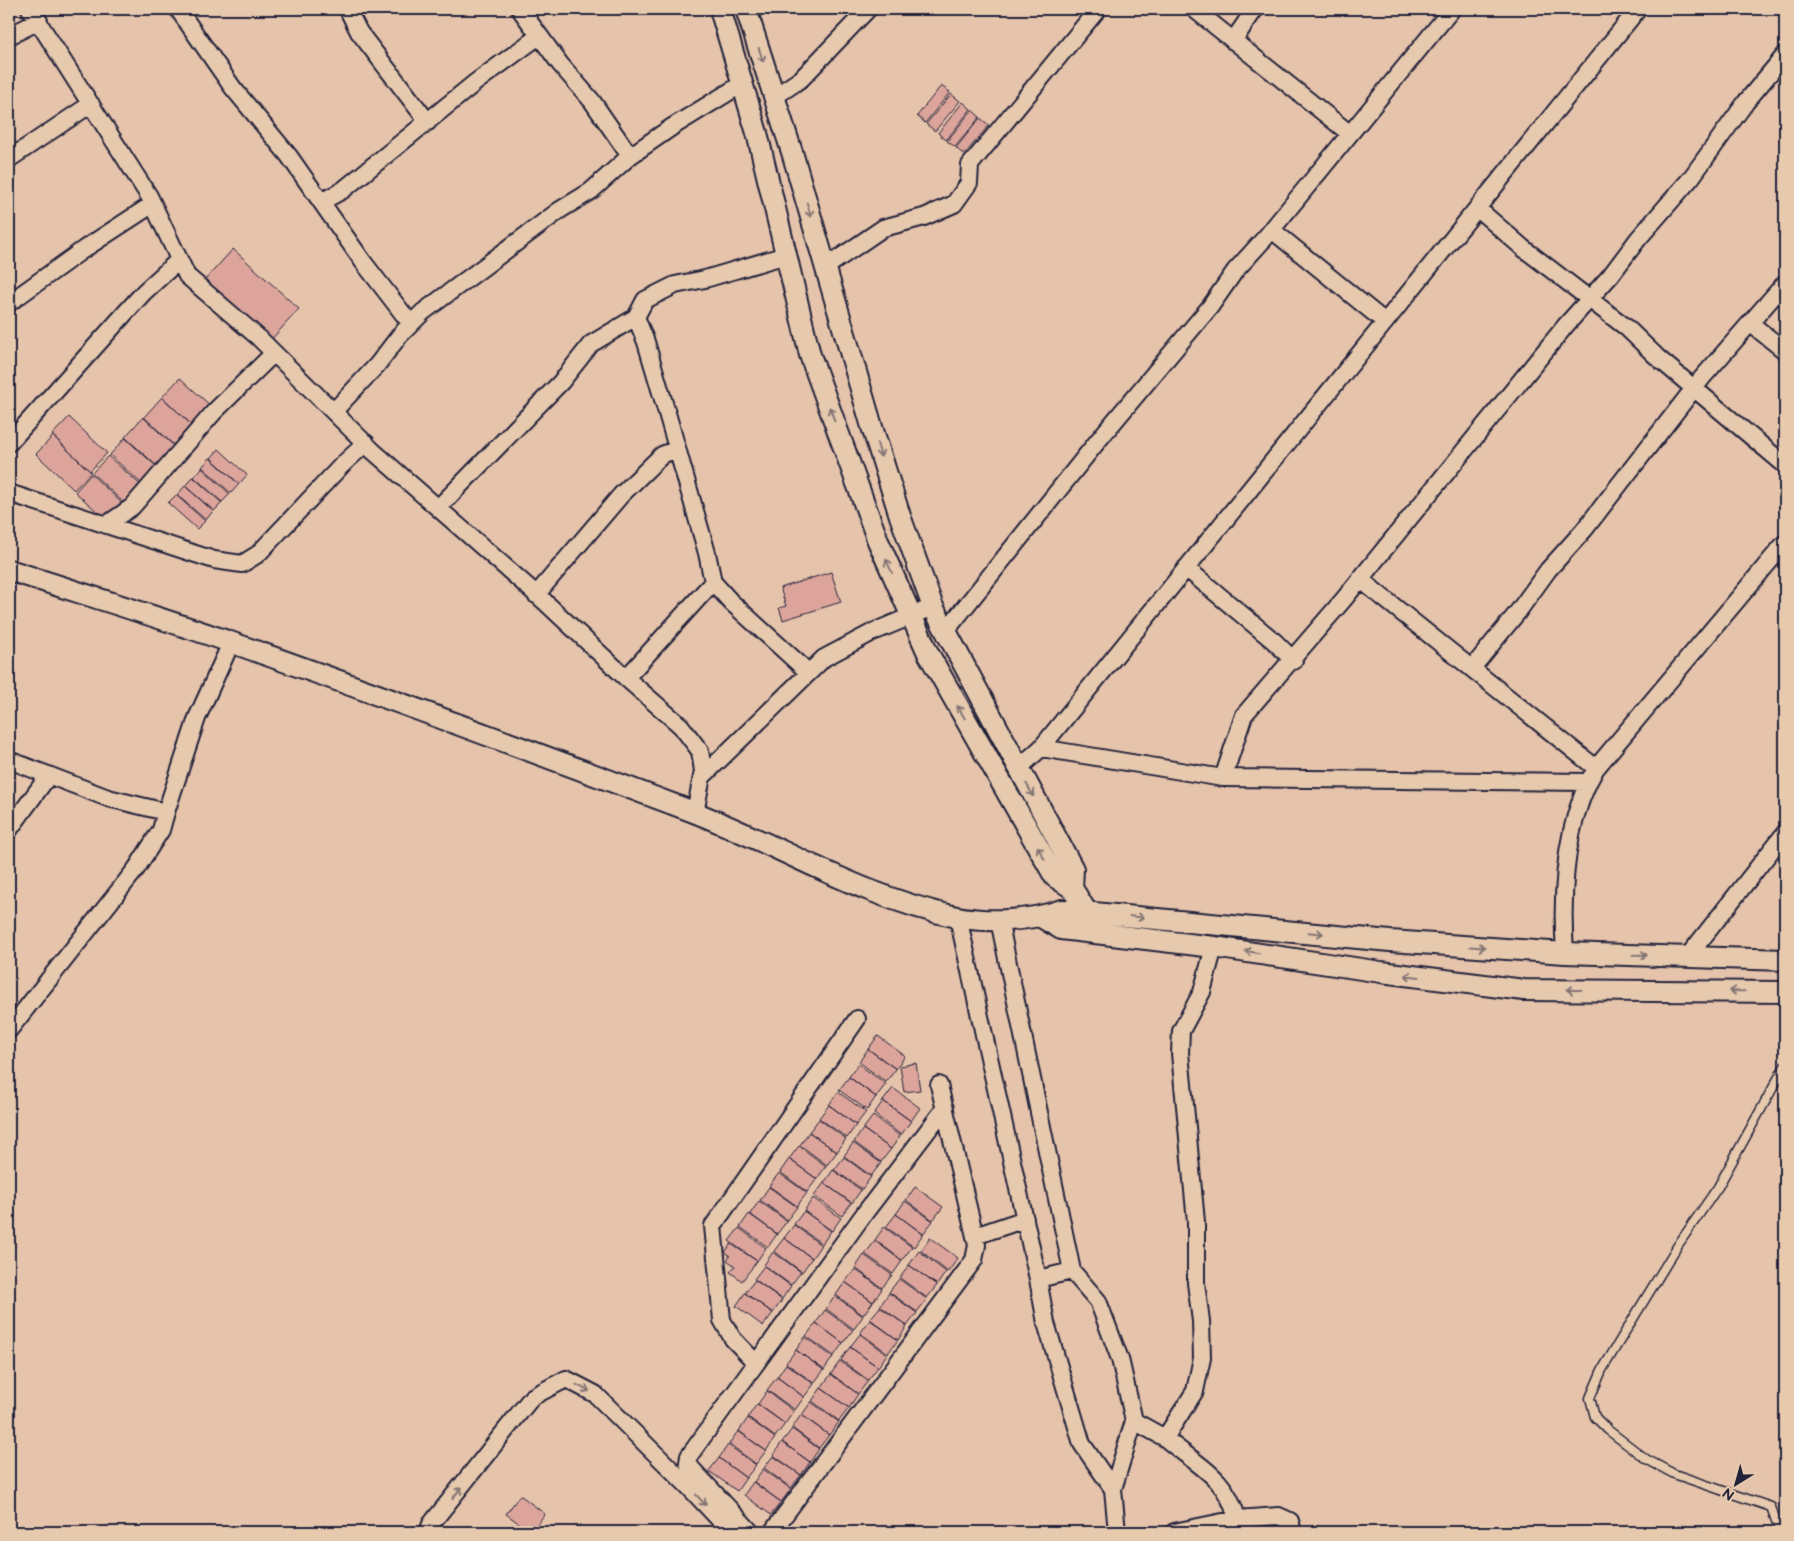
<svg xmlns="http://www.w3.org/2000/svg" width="1794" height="1541" font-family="'Balsamiq Sans',sans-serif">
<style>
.building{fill:#dca49b;stroke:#22223b}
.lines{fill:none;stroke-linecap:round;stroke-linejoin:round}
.service-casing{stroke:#22223b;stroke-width:11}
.minor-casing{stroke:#22223b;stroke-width:20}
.tertiary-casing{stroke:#22223b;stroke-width:24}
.service{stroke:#e7caae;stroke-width:8}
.minor{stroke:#e7caae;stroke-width:16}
.tertiary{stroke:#e7caae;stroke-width:20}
.oneway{stroke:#847674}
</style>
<rect width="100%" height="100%" fill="#e6c3ab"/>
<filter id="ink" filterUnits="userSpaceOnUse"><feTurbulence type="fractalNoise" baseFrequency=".02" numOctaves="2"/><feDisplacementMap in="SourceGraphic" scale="10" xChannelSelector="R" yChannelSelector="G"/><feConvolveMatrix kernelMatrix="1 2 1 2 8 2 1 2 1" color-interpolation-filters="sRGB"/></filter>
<g filter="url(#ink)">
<path class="building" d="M941,86L950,92L925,123L917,116Z
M951,94L960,101L935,131L926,124Z
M963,102L971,109L946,140L938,133Z
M972,110L980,117L955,147L947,141Z
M980,118L989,125L964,155L956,148Z
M233,249L299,309L270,341L204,281Z
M180,378L213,408L195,428L162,397Z
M162,397L195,428L176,447L144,417Z
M69,417L107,453L90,471L52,435Z
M143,417L176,448L158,467L125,437Z
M53,436L91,472L74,490L36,454Z
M125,438L157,467L142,484L110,455Z
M219,449L247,475L239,484L211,458Z
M108,456L143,487L126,505L92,473Z
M210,458L239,484L231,493L202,467Z
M202,468L230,494L222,502L194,477Z
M91,474L125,506L109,522L75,492Z
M193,477L222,503L214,511L185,486Z
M185,486L213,511L206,520L177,495Z
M176,495L205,521L197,529L168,503Z
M831,572L841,602L783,620L779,608L786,606L780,588Z
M878,1036L905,1056L896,1069L868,1049Z
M868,1049L896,1069L886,1082L859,1062Z
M916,1063L920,1090L904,1092L900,1066Z
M858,1064L886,1084L876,1097L849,1077Z
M849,1077L876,1097L867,1110L839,1090Z
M893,1088L920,1108L911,1121L883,1101Z
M838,1092L866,1112L856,1125L829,1105Z
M883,1101L911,1121L901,1135L874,1114Z
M829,1105L856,1125L847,1138L819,1118Z
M873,1116L900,1136L891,1149L863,1129Z
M819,1119L846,1139L837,1152L809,1132Z
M863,1129L891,1149L881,1162L854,1142Z
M809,1132L837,1152L827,1165L800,1145Z
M853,1143L881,1163L871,1176L844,1156Z
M799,1146L826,1166L817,1179L789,1159Z
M844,1157L871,1177L862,1189L834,1170Z
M789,1159L817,1179L807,1192L780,1172Z
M833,1170L861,1190L852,1203L824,1183Z
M779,1173L807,1193L797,1206L769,1186Z
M824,1183L851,1203L842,1216L814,1196Z
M769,1187L797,1207L787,1220L760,1200Z
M915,1187L943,1207L933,1220L906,1200Z
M813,1198L841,1218L832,1231L804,1211Z
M759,1201L787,1221L777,1234L750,1214Z
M905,1201L933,1221L923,1234L896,1214Z
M804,1211L831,1231L822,1244L794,1224Z
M749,1214L777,1234L768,1247L740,1227Z
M896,1214L923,1234L914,1247L886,1227Z
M794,1225L821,1245L812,1258L784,1238Z
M884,1227L912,1247L902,1260L875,1240Z
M739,1228L766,1248L757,1261L729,1241Z
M784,1238L812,1258L802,1272L774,1251Z
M930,1238L958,1258L948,1272L921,1251Z
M875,1241L902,1261L893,1274L865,1254Z
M731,1244L757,1261L742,1281L730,1272L735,1266L727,1260L730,1256L725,1252Z
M919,1251L946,1272L937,1285L909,1265Z
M773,1252L801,1272L791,1285L764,1265Z
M864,1255L892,1275L882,1288L855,1268Z
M909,1265L937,1285L927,1298L900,1278Z
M764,1266L791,1286L782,1299L754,1279Z
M855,1269L882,1289L873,1302L845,1282Z
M899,1279L927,1299L917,1312L889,1292Z
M755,1280L782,1300L773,1313L745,1293Z
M845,1282L873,1302L863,1315L836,1295Z
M745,1293L773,1313L763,1326L736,1306Z
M889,1293L917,1313L907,1326L880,1306Z
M835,1296L863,1316L854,1329L826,1309Z
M880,1307L907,1326L898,1340L870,1319Z
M825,1310L853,1330L843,1343L816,1323Z
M870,1320L898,1340L888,1353L860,1333Z
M816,1323L843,1343L834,1356L806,1336Z
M860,1334L887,1354L878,1367L850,1347Z
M805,1337L833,1357L824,1370L796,1350Z
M850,1347L878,1367L868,1380L841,1360Z
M796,1350L824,1370L814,1383L786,1363Z
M840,1361L868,1381L858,1394L831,1374Z
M786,1364L814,1384L804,1397L777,1377Z
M831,1374L858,1394L849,1408L821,1388Z
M777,1377L804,1397L795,1410L767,1390Z
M821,1388L849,1408L839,1421L812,1401Z
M767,1391L794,1411L785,1424L758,1404Z
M811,1402L839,1422L829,1435L802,1415Z
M757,1404L785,1424L775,1437L748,1417Z
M801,1415L829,1435L819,1448L792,1428Z
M748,1418L775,1438L766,1451L739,1431Z
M792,1429L819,1449L810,1462L782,1442Z
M738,1431L766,1451L756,1464L729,1444Z
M782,1442L810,1462L801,1475L773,1455Z
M728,1445L756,1465L746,1478L719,1458Z
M773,1456L801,1475L791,1488L764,1468Z
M719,1458L746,1478L737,1491L709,1471Z
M763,1469L791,1489L781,1502L754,1482Z
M753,1482L781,1502L771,1515L744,1495Z
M520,1495L545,1514L531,1532L506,1514Z"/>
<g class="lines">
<defs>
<path id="service" d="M1780,1532L1771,1507L1674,1474L1646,1459L1608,1430L1595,1417L1590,1398L1602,1370L1678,1245L1718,1187L1785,1066"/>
<path id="minor" d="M30,9L149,196L187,276L259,338L373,451L544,601L626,678L681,726L700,751L703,771L695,813
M178,9L233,88L289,156L364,263L411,324
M352,9L350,14L359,32L428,122
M520,9L560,64L592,101L630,156
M1194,9L1349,133
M9,36L39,21
M1233,41L1255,9
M774,97L801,79L868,9
M9,159L91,104
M321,202L343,190L476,82L539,36
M1477,208L1523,248L1627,328L1658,358L1785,465
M1272,230L1385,322
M826,267L883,228L924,217L954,204L969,183L970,165L1098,9
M9,303L84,249L153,204
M636,317L646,342L667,413L707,553L713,582L731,602L808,672
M1750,323L1785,351
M334,411L377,365L400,335L423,312L560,210L591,191L630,156L672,127L742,84
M9,443L144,292L179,260
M9,493L214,560L242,564L258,554L342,465L366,443
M438,508L561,382L591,344L636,317L645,300L675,285L705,279L786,255
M106,525L132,507L214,412L274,353
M1186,568L1275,642L1294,661
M1361,580L1596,768
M536,595L621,495L662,455L676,449
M945,632L1101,437L1210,307L1235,271L1265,238L1452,9
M1473,667L1517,613L1548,570L1584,530L1702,378L1785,283
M626,678L713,582
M1041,748L1638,9
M9,760L108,798L166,812L197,718L231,643
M1018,769L1041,748L1223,778L1588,782
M702,777L824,658L873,632L933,607
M1223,778L1244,715L1344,599L1566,325L1611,275L1638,239L1691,178L1746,102L1785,55
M9,830L49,775
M958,917L1038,1279L1046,1323L1082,1444L1113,1489
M999,920L1072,1271L1098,1301L1120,1359L1134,1421L1113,1489L1117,1532
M1565,953C1561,893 1564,822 1596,768L1785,543
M1689,955L1785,833
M9,1030L136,869L161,830L166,812
M975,1236L1025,1219
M1038,1279L1072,1271
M755,1362L733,1339L722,1320L713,1226L857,1019
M1134,1421L1165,1438L1195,1391L1202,1358L1201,1321L1196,1283V1222L1180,1053L1181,1031L1202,992L1214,947
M1165,1438C1196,1465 1227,1476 1237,1519
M428,1532L431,1524L532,1397L566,1379L595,1394L687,1485L731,1532
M751,1532L692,1469L688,1463L689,1456L864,1214L945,1108
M772,1532L974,1260L977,1245L939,1085
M1174,1532L1237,1519L1279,1516L1290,1521L1293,1532"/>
<path id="tertiary" d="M720,9L757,133L810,355L878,541L928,653L1055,877L1072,888L1099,932
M746,9L792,152L872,427L900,516L933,607L1073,869L1072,888
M9,570C83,594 159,617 233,643C386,697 539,754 691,811C780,845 862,898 957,917C990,923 1030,921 1062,910L1390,941L1565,953L1785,960
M1041,917L1061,929L1214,947L1381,972L1524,990L1785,992"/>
</defs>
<use href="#service" class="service-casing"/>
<use href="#minor" class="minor-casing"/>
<use href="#tertiary" class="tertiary-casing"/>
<use href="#service" class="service"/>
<use href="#minor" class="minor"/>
<use href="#tertiary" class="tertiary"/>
</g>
<defs><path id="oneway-shaft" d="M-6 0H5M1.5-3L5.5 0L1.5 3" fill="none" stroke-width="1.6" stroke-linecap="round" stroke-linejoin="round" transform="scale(1.25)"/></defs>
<g class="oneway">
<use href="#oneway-shaft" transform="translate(761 55) rotate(72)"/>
<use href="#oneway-shaft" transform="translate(809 210) rotate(73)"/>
<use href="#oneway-shaft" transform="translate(832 414) rotate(-110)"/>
<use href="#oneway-shaft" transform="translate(879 450) rotate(73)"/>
<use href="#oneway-shaft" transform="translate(889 566) rotate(-114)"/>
<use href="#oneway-shaft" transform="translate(961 712) rotate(-120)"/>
<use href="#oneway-shaft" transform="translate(1030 790) rotate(61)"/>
<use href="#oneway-shaft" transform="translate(1041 853) rotate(-120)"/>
<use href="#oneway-shaft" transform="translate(1137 917) rotate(5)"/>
<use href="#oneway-shaft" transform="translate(1316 933) rotate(6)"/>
<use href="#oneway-shaft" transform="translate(1478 947) rotate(4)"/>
<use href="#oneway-shaft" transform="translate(1252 952) rotate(-171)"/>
<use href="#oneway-shaft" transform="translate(1640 955) rotate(1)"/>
<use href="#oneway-shaft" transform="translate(1412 976) rotate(-173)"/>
<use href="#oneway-shaft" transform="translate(1574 990) rotate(-180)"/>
<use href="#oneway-shaft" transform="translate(1737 991) rotate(-179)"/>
<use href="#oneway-shaft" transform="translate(583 1388) rotate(27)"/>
<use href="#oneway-shaft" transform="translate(457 1493) rotate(-50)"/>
<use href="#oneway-shaft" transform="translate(701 1500) rotate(47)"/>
</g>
</g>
<rect width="1794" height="1541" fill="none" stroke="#e7caae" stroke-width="30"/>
<rect x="15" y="15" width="1764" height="1511" fill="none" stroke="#22223b" stroke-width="2" filter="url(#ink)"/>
<g transform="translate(1736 1484) rotate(217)" stroke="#e7caae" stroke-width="4" paint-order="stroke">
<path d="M0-4L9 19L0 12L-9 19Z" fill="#22223b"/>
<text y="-8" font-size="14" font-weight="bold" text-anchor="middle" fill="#22223b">N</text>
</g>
</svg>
